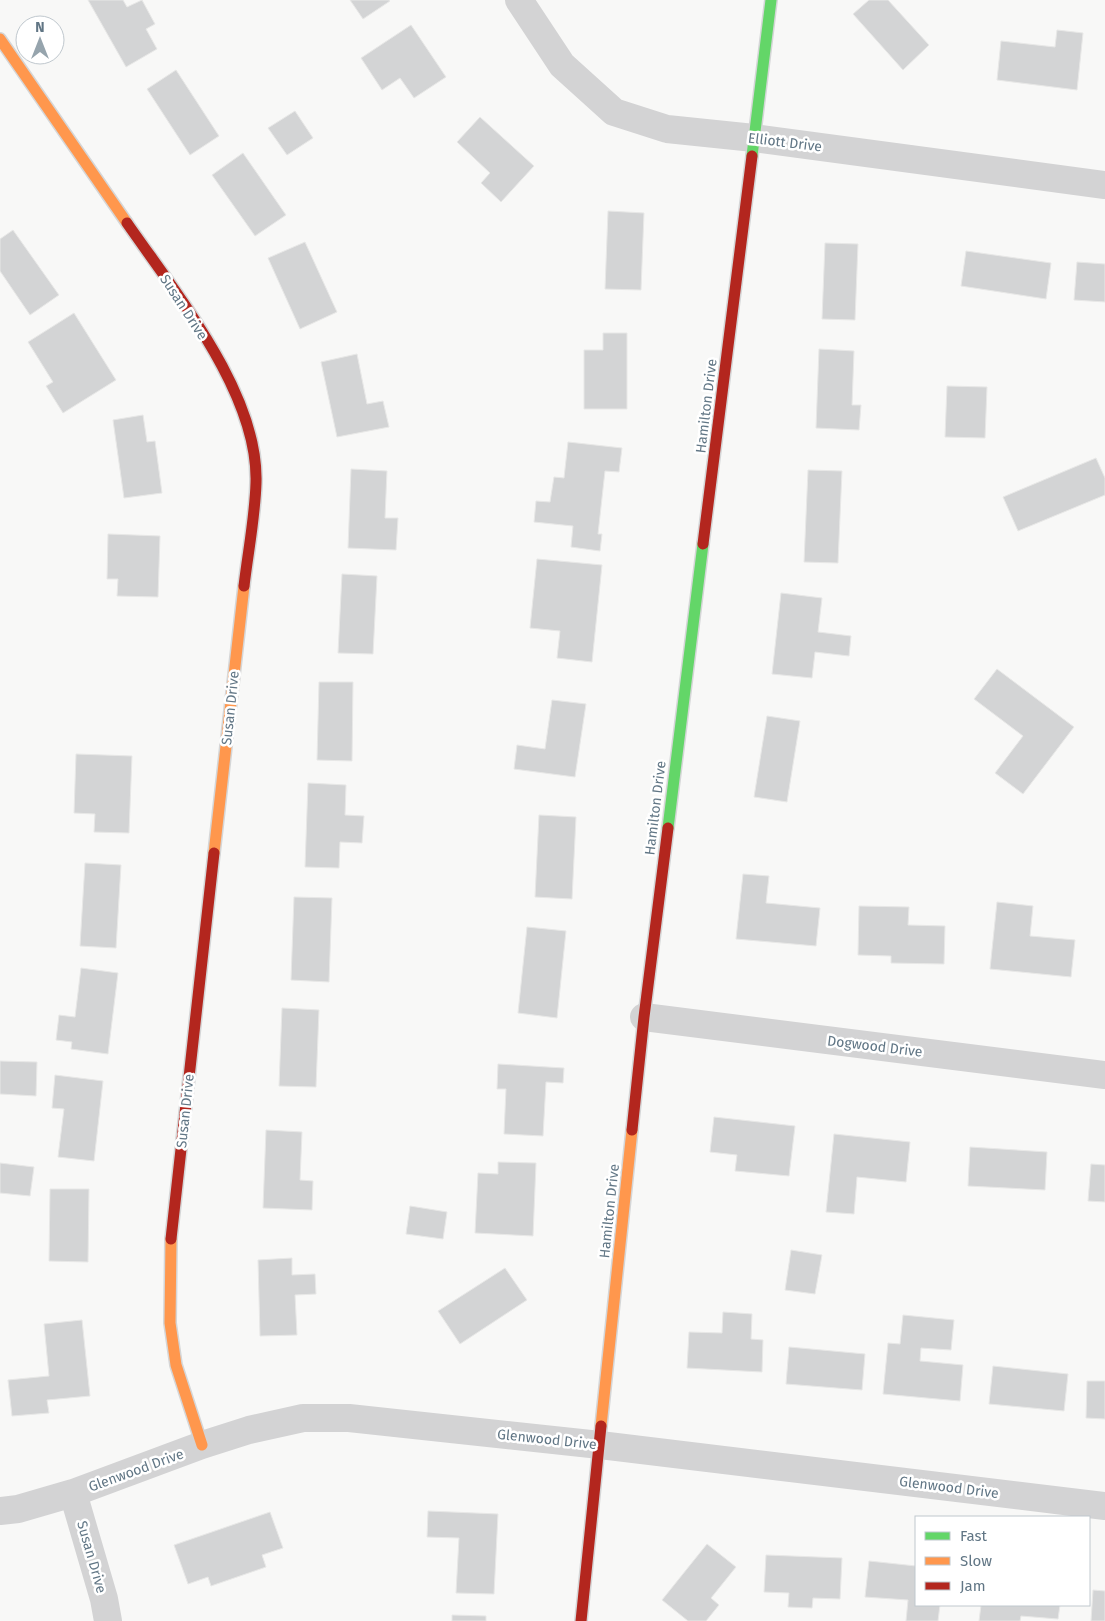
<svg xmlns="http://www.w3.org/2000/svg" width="1105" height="1621" font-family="'Fira Sans',sans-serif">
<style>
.building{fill:#d3d4d5;stroke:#e8e8e7}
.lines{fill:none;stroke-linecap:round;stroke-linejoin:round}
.fast-casing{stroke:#d5d6d7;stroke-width:14}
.slow-casing{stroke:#d5d6d7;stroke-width:14}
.jam-casing{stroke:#d5d6d7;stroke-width:14}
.street{stroke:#d3d3d4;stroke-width:28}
.fast{stroke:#63d668;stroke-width:11}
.slow{stroke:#ff974d;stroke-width:11}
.jam{stroke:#b3261e;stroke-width:11}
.labels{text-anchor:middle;stroke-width:5;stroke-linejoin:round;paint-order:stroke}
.street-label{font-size:14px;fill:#617685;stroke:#fff}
</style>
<rect width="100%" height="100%" fill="#f8f8f7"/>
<path class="building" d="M88,0H123L127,7L142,0L155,24L146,29L157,49L126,67Z
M350,0H389L390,1L363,19Z
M869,0H888L929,45L903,70L853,14Z
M411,25L446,77L414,98L400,78L382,90L361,58Z
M1057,30L1083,33L1077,90L997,80L1001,41L1055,47Z
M176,70L219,136L190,155L147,89Z
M295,111L313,138L287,155L268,128Z
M480,117L534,166L501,202L481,183L490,173L457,142Z
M243,153L286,215L255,236L212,175Z
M608,211L644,213L641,290L605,289Z
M13,230L59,295L30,315L0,271V239Z
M305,242L337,312L300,329L268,258Z
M825,243L858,244L855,320L822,319Z
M966,251L1051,263L1046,299L961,286Z
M1077,262L1105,264V302L1074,300Z
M74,313L116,380L63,413L46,386L53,382L28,342Z
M603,333H627V409H584V350H603Z
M819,349L854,351L852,405H861L859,430L816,428Z
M357,354L367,404L383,401L389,427L337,437L321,362Z
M947,386L987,387L985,438L945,437Z
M143,415L147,442L155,441L162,493L124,498L113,420Z
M568,442L622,448L619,472L605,471L598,534H602L600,551L571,547L573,526L534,522L536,501L550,502L554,477L564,478Z
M1096,458L1105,478V495L1018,531L1003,497Z
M351,469L387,471L385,518H398L396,550L348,548Z
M808,470L842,471L838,563L804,562Z
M108,534L160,536L158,597L117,596L118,579H107Z
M537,559L602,565L592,662L557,658L560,631L530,628Z
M342,574L377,576L373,654L338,653Z
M781,593L822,598L818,632L851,636L849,656L815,652L812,678L772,674Z
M997,669L1074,727L1023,794L995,773L1023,736L974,699Z
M319,682H353L352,761L317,760Z
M552,700L586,704L575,777L514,769L517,745L545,749Z
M767,716L800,721L787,802L754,797Z
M76,754L132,756L129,833L94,832L95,814L74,813Z
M308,783L346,785L345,815L364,816L362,843L340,842L339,868L305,867Z
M539,815L576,817L572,899L535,897Z
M85,863L121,865L116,948L80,946Z
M743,874L769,876L766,903L820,908L816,946L736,939Z
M294,897L332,898L329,982L291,980Z
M997,902L1033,906L1030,936L1075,940L1071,977L990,969Z
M859,906L909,907L908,925L945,926L944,964L891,963V956L858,955Z
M527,927L566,931L557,1018L518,1013Z
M81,968L118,973L108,1054L71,1049L72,1042L56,1040L59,1015L75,1017Z
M282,1008L319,1010L316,1087L279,1086Z
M0,1061L37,1062L36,1096L0,1094Z
M498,1064L564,1068L563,1083L546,1082L543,1136L504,1134L506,1089H497Z
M55,1075L103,1081L94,1161L58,1157L64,1109L52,1108Z
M714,1117L795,1126L789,1176L735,1171L737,1155L710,1152Z
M266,1130L302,1132L300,1180L313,1181L312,1210L263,1208Z
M834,1134L910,1142L906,1182L857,1177L854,1214L826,1212Z
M970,1147L1047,1152L1045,1190L968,1186Z
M498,1162L536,1163L533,1236L475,1233L478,1173L498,1174Z
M0,1163L34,1167L30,1196L0,1193Z
M1091,1164L1105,1165V1202L1088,1201Z
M50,1189H89L88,1262L49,1261Z
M410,1206L447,1212L443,1239L406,1234Z
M791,1250L822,1255L815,1294L785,1290Z
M292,1258V1275L315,1274L316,1294L295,1295L297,1335L260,1336L258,1260Z
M505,1268L527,1300L460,1344L438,1311Z
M723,1312L752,1314L751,1339L763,1340L762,1372L687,1368L689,1332L722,1333Z
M903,1315L954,1320L951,1350L921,1348L920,1361L963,1365L960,1401L883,1394L888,1343L900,1344Z
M82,1320L90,1396L47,1400L49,1413L12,1416L8,1380L49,1376L44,1324Z
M789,1347L865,1354L862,1390L786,1384Z
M993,1366L1068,1374L1064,1411L989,1404Z
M1087,1381H1105V1419L1086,1418Z
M428,1511L498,1514L494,1594L456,1593L459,1538L427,1537Z
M270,1512L283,1548L262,1555L266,1567L211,1586L208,1577L188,1584L174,1545Z
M707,1544L736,1567L711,1598L719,1605L706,1621H688L662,1600Z
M766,1555L842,1558L840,1599L813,1598L812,1608L788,1607L789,1593L764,1592Z
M869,1561L916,1566V1605H940L938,1621H906L908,1600L865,1597Z
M1093,1590L1105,1591V1621H1091Z
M981,1605H1060L1058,1619L1021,1616L1020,1621H979Z
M452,1615L486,1616V1621H452Z"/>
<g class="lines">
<defs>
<path id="fast" d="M752,156L771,0
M668,828L703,544"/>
<path id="slow" d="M0,39L127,223
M214,853L244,586
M171,1239L170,1323L176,1365L202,1445
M601,1426L632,1130"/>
<path id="jam" d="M127,223C176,294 259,394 256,483C255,517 248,552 244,586
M703,544L752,156
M632,1130L644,1017L668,828
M171,1239L214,853
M581,1621L601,1426"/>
</defs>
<use href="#fast" class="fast-casing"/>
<use href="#slow" class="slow-casing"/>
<use href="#jam" class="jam-casing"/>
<path class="street" d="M519,0L562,65L614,112L667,129L754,138L1105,185
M644,1017L1105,1075
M73,1493L104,1599L108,1621
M0,1511L18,1509L73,1493L202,1445L249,1430L303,1418H349L600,1445L1105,1506"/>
<use href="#fast" class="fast"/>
<use href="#slow" class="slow"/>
<use href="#jam" class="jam"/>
</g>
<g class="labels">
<g class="street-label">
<text transform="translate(785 142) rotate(7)" y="5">Elliott Drive</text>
<text transform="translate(184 307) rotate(57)" y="5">Susan Drive</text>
<text transform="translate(706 406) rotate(-83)" y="5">Hamilton Drive</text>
<text transform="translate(230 708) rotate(-84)" y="5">Susan Drive</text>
<text transform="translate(655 808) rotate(-83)" y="5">Hamilton Drive</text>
<text transform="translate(875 1046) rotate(7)" y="5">Dogwood Drive</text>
<text transform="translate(185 1111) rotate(-84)" y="5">Susan Drive</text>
<text transform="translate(609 1211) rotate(-84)" y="5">Hamilton Drive</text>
<text transform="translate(547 1439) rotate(6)" y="5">Glenwood Drive</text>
<text transform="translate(136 1470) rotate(-20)" y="5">Glenwood Drive</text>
<text transform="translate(949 1487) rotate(7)" y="5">Glenwood Drive</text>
<text transform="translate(92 1557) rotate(74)" y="5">Susan Drive</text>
</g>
</g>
<rect x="915" y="1516" width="175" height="90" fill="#ffffff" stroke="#c0c8ce"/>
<rect x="925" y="1532" width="25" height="8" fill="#63d668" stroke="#c0c8ce"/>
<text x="960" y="1541" font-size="15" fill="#617685">Fast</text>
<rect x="925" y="1557" width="25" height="8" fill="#ff974d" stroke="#c0c8ce"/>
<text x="960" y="1566" font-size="15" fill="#617685">Slow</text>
<rect x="925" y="1582" width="25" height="8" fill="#b3261e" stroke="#c0c8ce"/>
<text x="960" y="1591" font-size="15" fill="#617685">Jam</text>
<g transform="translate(40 40)"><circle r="24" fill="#ffffff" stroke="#c0c8ce"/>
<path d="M0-4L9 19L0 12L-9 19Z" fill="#96a4ad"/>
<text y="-8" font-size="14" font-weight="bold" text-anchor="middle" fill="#617685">N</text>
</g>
</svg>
